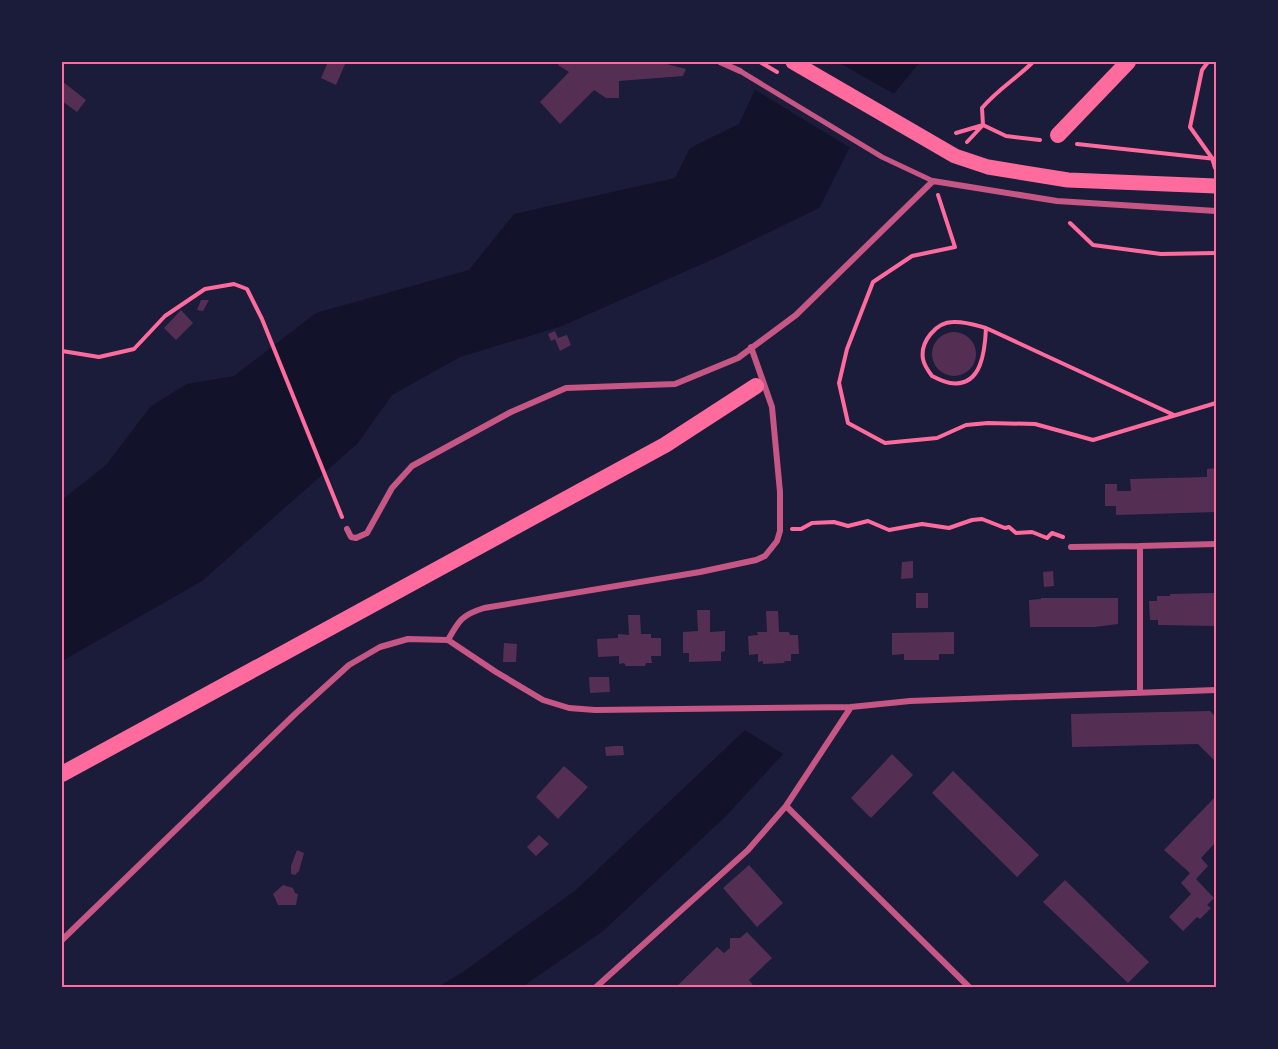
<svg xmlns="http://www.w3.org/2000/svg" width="1278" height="1049" font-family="Signika,sans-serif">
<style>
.water{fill:#12122b}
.pier{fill:#1b1b3a}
.building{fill:#542f53}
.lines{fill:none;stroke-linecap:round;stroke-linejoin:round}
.path{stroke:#ff6b9d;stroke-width:4}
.pedestrian{stroke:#c65784;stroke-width:5}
.minor{stroke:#c65784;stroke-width:6}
.primary{stroke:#ff6b9d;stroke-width:15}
.trunk{stroke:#ff6b9d;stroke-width:16}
.neatline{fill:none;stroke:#ff6b9d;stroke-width:2}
</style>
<rect width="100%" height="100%" fill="#1b1b3a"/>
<path class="water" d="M768,62H920L850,147L819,208L720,256L562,326L460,357L392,395L358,443L202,581L62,661V500L106,465L151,406L187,384L234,376L316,313L469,270L514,214L675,178L690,148L739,124Z
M745,730L783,754L725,817L603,931L522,987H438L463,972L576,890Z"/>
<path class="pier" d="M764,62H838L896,95L852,149L752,88Z"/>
<path class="building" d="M328,62H346L336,85L321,78Z
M560,62H659L686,69L683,76L619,81V98H606L594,90L560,124L540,102L569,72L558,65Z
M62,81L86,100L77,112L62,101Z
M201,300H209L203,311L197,310Z
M181,310L193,323L176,340L164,328Z
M555,331L558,338L567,335L571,345L560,351L555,339L551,341L548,334Z
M932 354a22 22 0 1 1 44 0a22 22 0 1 1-44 0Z
M1216,468V512L1116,515V506H1105V484H1117V491H1131L1130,479L1207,477V469Z
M913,561V578L901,579L902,562Z
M1053,571L1054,586L1044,587L1043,572Z
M916,593H928V608H916Z
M1216,593V626L1158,625V620H1150L1149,601H1157V596H1170V594Z
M1095,598H1118V624L1095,627H1030L1029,600L1041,599V598Z
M697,610H710V632L725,631V651L721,652V661L689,662V653H683V632L698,631Z
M766,611H778L779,632H789L790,635H798L799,654H791V661H784L785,663L763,664V661L758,662V654L749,655L748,636L758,635L757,632H767Z
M628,615H640L641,634H651V638H661V656H651L652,663H646L645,666H626L624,663L619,664V656L598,657L597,639L618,638V634L629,635Z
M954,632V654H939V660H904V654L892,655V633Z
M504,643L517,644L516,662H503Z
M589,677H609L610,692L590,693Z
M1210,711L1216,717V762L1198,744L1072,747L1071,714Z
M615,746H623L624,755L606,756L605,747Z
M892,754L913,775L871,818L851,798Z
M564,766L588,787L558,819L536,797Z
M953,771L1039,855L1017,877L932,793Z
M1216,796V842L1201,858L1208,866L1196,879L1214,898L1207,905L1211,908L1200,919L1197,917L1183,931L1169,917L1191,894L1181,883L1190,873L1164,850Z
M539,835L549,844L536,856L527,847Z
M297,850L304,853L299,871L295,875L291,874V866Z
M749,865L783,903L757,927L723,888Z
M1065,880L1149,962L1128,983L1043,902Z
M283,885L293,888L295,893L298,894L296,905H278L273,894Z
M747,932L772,958L749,980L755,988H675L717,947L724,953L730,948V938H740Z"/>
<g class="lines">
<path class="path" d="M760,62L777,72
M1208,62L1202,70L1190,127L1212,158L1215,168
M956,133L983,125L1006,136L1040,140
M967,142L983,125L982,108C997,90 1017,78 1033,62
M1077,144L1216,159
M938,195L955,247L912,256L873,282L847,349L839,383L848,423L885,443L937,438L966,425L988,423L1035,424L1093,440L1216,403
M1070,223L1093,245L1161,254L1216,253
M986,328C985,350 982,388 950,383C944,382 938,379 932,376C929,372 924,365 923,359C920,342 936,322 953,322C964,321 975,325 986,328L1174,415
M62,351L99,357L134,349L165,316L205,289L234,284L247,289L262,319L342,517
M792,529H801L812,523L834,522L848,526L868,521L889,530L922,524L949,528L972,520L982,519L1005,528L1009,527L1016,533L1032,532L1047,538L1052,533L1063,537"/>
<path class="pedestrian" d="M740,71L882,157L933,181"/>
<path class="minor" d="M720,62L740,71
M347,529L351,537L356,538L367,533L392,488L412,466L511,412L566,388L675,384L738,358L796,315L933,181L1057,201L1216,211
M1071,547L1140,546
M448,640L496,672L543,700L569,708L595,710L851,707L910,701L1216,690
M448,640C459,620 462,615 484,608L700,572L756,560L765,556L777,541L780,531V492L772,407L751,347
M1140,692V546L1216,544
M786,806L970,988
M62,940L294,715L349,665L380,647L408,639L448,640
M595,988L748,850L786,806L851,707"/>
<path class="primary" d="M793,62L955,156L988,167L1068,180L1216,186"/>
<path class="trunk" d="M1058,135L1128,62
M62,774L665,445L756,386"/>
</g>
<rect width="1278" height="1049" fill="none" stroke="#1b1b3a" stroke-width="126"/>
<rect x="63" y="63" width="1152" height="923" class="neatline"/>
</svg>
